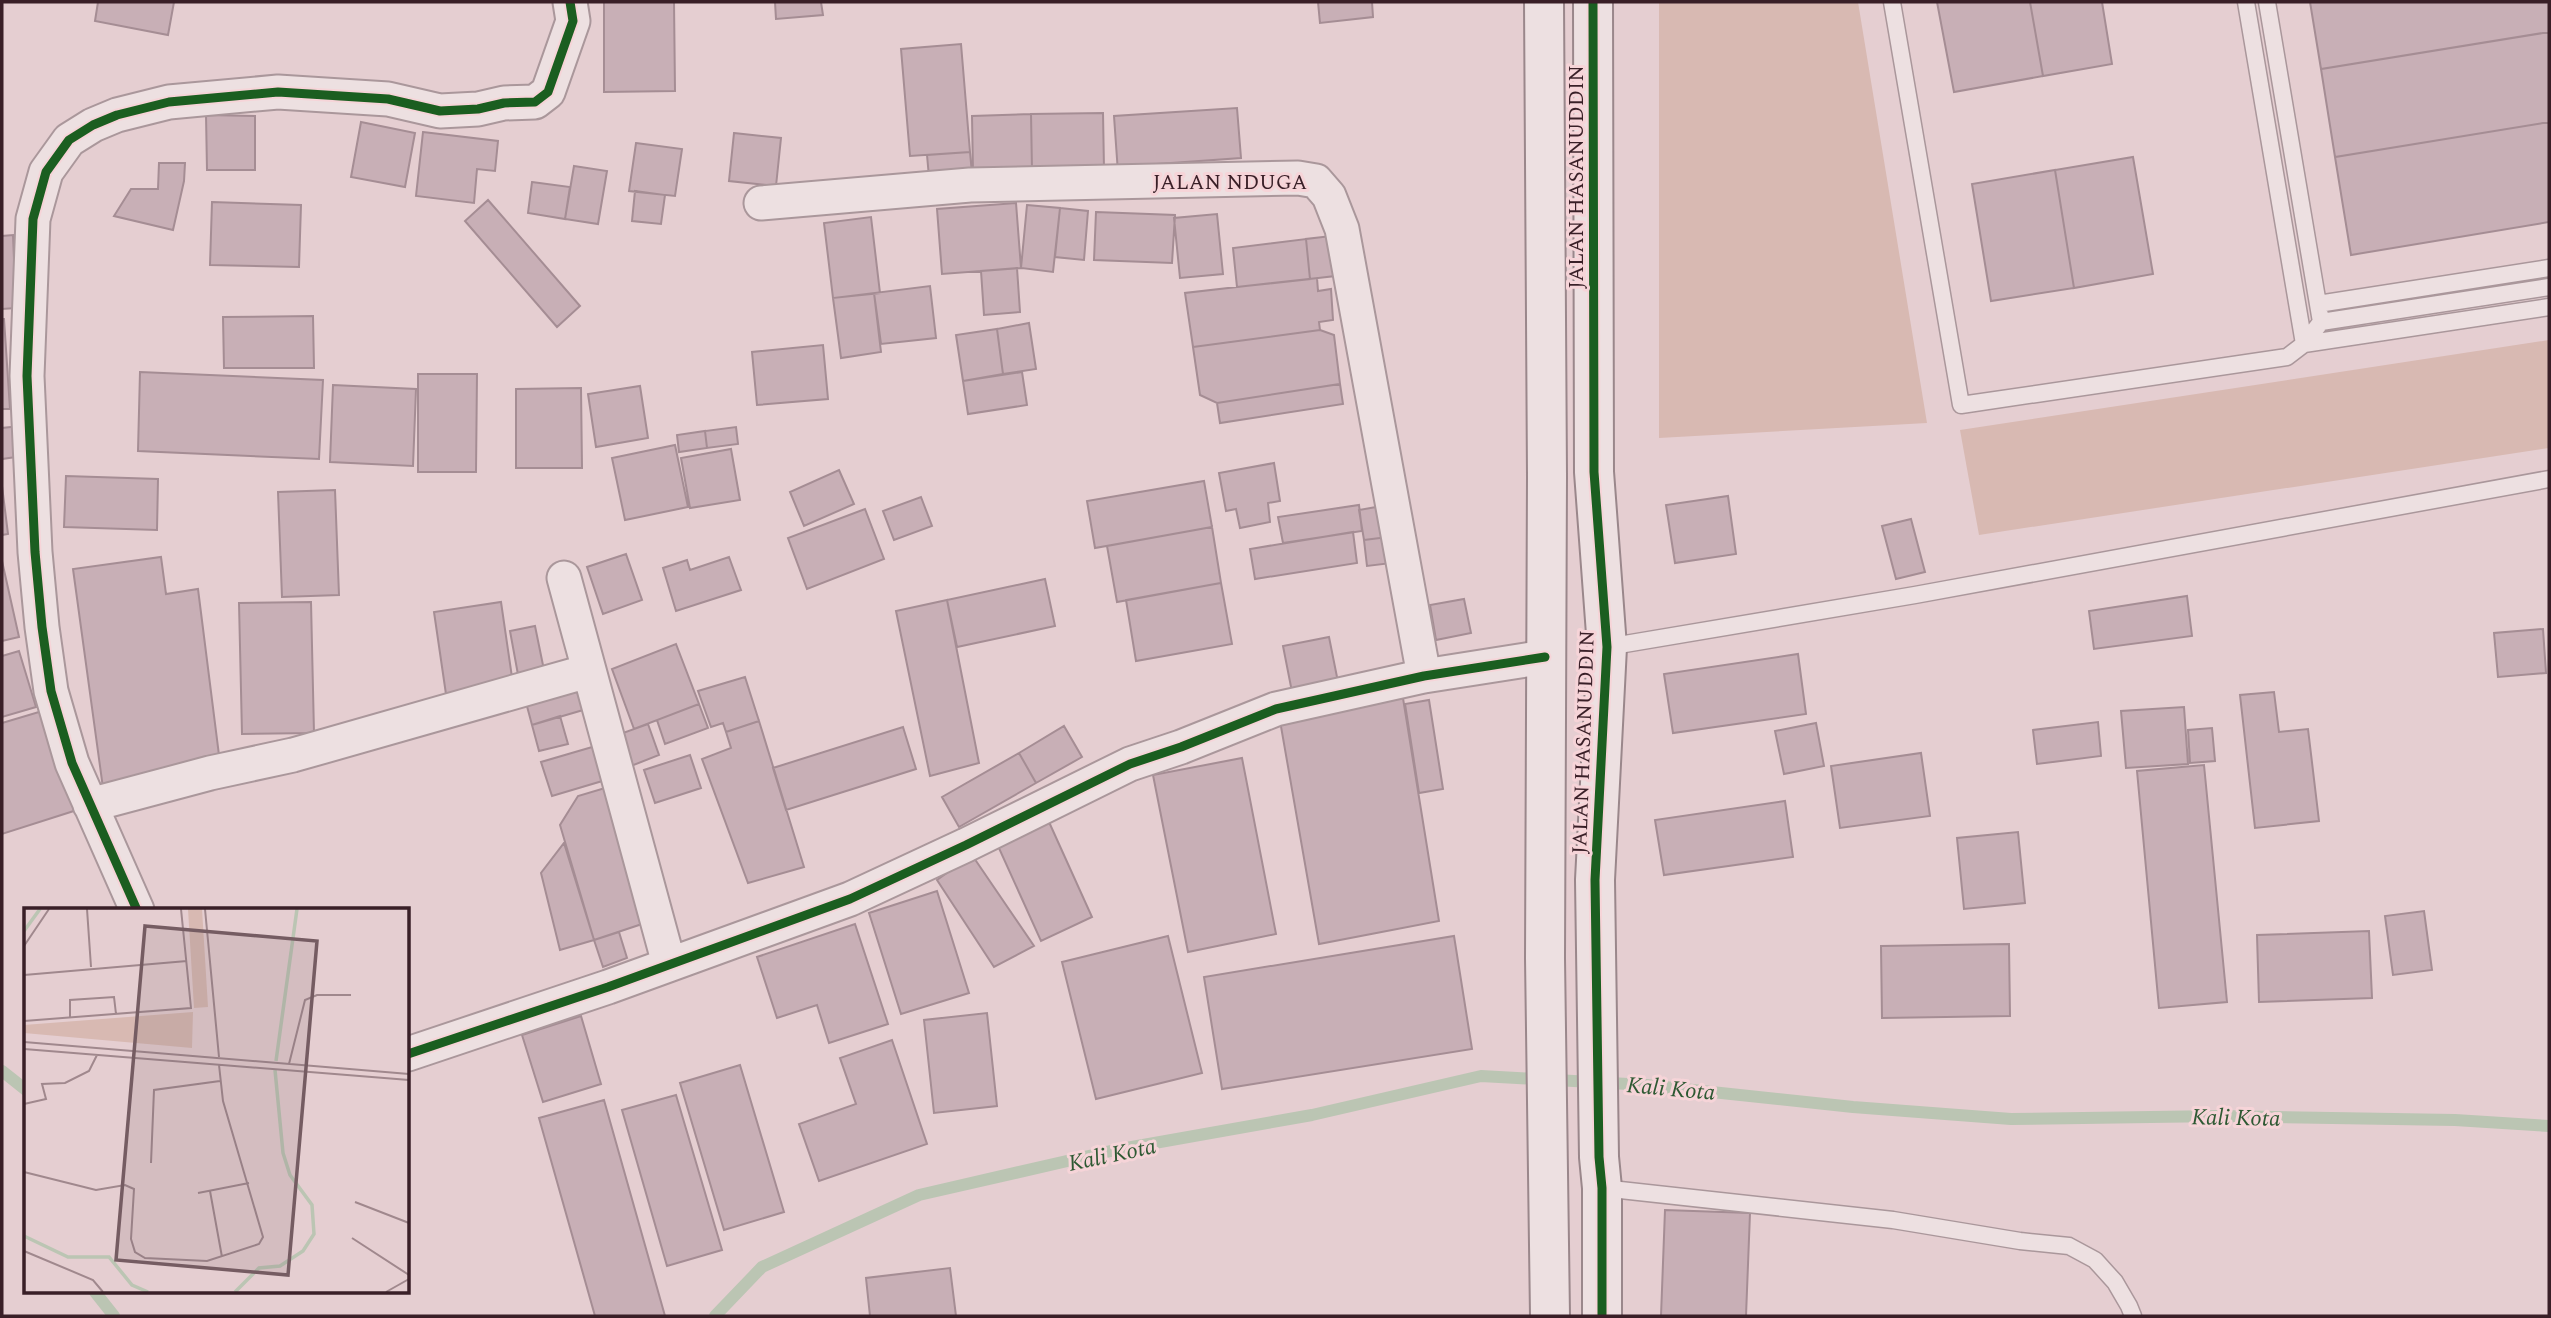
<svg xmlns="http://www.w3.org/2000/svg" width="2551" height="1318" font-family="Spectral,serif">
<style>
.green{fill:#d8b9b2}
.lines{fill:none;stroke-linecap:round;stroke-linejoin:round}
.stream{stroke:#bbc5b3;stroke-width:12}
.building{fill:#c8afb6;stroke:#a58d94;stroke-width:2}
.lane-casing{stroke:#aa979b;stroke-width:19}
.street-casing{stroke:#aa979b;stroke-width:37}
.secondary-casing{stroke:#9a878b;stroke-width:42}
.lane{stroke:#ede0e1;stroke-width:16}
.street{stroke:#ede0e1;stroke-width:33}
.secondary{stroke:#ede0e1;stroke-width:38}
.cycleway-casing{stroke:#f6d4d8;stroke-width:13}
.cycleway{stroke:#1b5e20;stroke-width:9}
.labels{text-anchor:middle;stroke-width:6;stroke-linejoin:round;paint-order:stroke}
.street-label{font-size:21px;fill:#391f27;stroke:#f6d4d8}
.water-label{font-size:23px;font-style:italic;fill:#2e5933;stroke:#f6d4d8}
.inset-river{fill:none;stroke:#bbc5b3;stroke-width:3.5}
.inset-road{fill:none;stroke:#a0888d;stroke-width:2}
.view{fill:#755c62;fill-opacity:0.15;stroke:#755c62;stroke-width:3.5}
.inset-edge{fill:none;stroke:#391f27;stroke-width:3.5}
</style>
<rect width="100%" height="100%" fill="#e5ced1"/>
<path class="green" d="M1659,2H1858L1927,423L1659,438Z
M2549,340V448L1979,535L1960,430Z"/>
<g class="lines">
<path class="stream" d="M2,1071L26,1090
M95,1292L114,1316
M715,1316L762,1267L919,1195L1115,1150L1312,1115L1481,1076L1646,1085L1853,1107L2011,1119L2219,1116L2455,1120L2549,1126"/>
</g>
<path class="building" d="M98,2H174L168,35L95,21Z
M604,2H674L675,91L604,92Z
M775,2H821L823,15L776,19Z
M1318,2H1372L1373,17L1320,23Z
M1937,2H2030L2043,76L1954,92Z
M2030,2H2102L2112,64L2043,76Z
M2310,2H2549V32L2321,69Z
M2549,32V122L2335,157L2321,69Z
M961,44L970,152L910,156L901,49Z
M1237,108L1241,158L1158,164V171L1118,173L1114,116Z
M1103,113L1104,169L1032,170L1031,114Z
M1031,114L1032,170L973,172L972,116Z
M206,115L255,116V170H207Z
M361,122L415,133L405,187L351,177Z
M2549,122V222L2351,255L2335,157Z
M423,132L498,141L495,171L477,169L474,203L416,196Z
M734,133L781,138L776,186L729,181Z
M636,143L682,149L675,196L629,191Z
M970,152L972,174L929,177L927,155Z
M2133,157L2153,274L2074,288L2055,170Z
M159,163H185L184,181L173,230L114,216L131,189H158Z
M574,166L607,171L598,224L565,219Z
M2055,170L2074,288L1991,301L1972,184Z
M532,182L570,187L565,219L528,213Z
M635,191L665,195L661,224L632,221Z
M488,200L580,306L557,327L465,221Z
M212,202L301,205L299,267L210,265Z
M1016,203L1021,268L942,274L937,209Z
M1027,205L1060,208L1053,272L1021,268Z
M1060,208L1088,211L1084,260L1055,257Z
M1096,212L1175,215L1172,263L1094,260Z
M1217,214L1223,274L1180,278L1174,218Z
M871,217L880,293L833,298L824,223Z
M13,235L16,308L2,309V236Z
M1331,236L1335,276L1310,279L1306,239Z
M1306,239L1310,279L1237,287L1233,248Z
M1017,268L1020,312L984,315L981,271Z
M1317,278L1318,291L1331,289L1333,320L1319,322L1320,330L1193,347L1185,293Z
M930,286L936,338L881,344L874,293Z
M874,293L881,352L841,358L833,298Z
M313,316L314,368H224L223,317Z
M2,319H4L10,409H2Z
M1029,323L1036,369L1003,374L997,329Z
M997,329L1003,374L963,381L956,335Z
M1320,330L1334,335L1340,384L1217,403L1200,395L1193,347Z
M823,345L828,399L757,405L752,352Z
M140,372L323,380L319,459L138,451Z
M1022,372L1027,405L968,414L963,381Z
M418,374H477L476,472H418Z
M1340,384L1343,404L1220,423L1217,403Z
M333,385L416,389L413,466L330,462Z
M640,386L648,438L596,447L588,394Z
M581,388L582,468H516V389Z
M20,426L23,456L2,459V428Z
M736,427L738,444L707,448L705,431Z
M705,431L707,448L679,452L677,435Z
M675,445L688,507L625,520L612,458Z
M731,449L740,500L690,508L681,458Z
M1274,463L1280,501L1268,503L1270,522L1240,528L1236,509L1226,511L1219,473Z
M839,470L854,504L804,526L790,492Z
M66,476L158,479L157,530L64,527Z
M1204,481L1212,527L1095,548L1087,501Z
M2,486L8,534L2,535Z
M335,490L339,595L282,597L278,492Z
M1728,496L1736,554L1675,563L1666,505Z
M921,497L932,526L894,540L883,511Z
M1359,505L1362,531L1283,543L1278,517Z
M1382,506L1388,537L1364,540L1359,510Z
M865,509L884,559L807,589L788,538Z
M1911,519L1925,572L1896,579L1882,526Z
M1212,527L1221,583L1117,602L1107,546Z
M1353,532L1357,563L1255,579L1250,549Z
M1388,537L1392,563L1367,566L1364,540Z
M626,554L642,600L603,614L587,567Z
M161,557L166,594L198,589L220,763L103,788L73,569Z
M729,557L741,590L676,611L663,568L687,560L690,570Z
M2,561L19,637L2,641Z
M1045,579L1055,626L957,647L947,600Z
M1221,583L1232,644L1136,661L1126,600Z
M2187,596L2192,636L2094,649L2089,611Z
M1464,599L1471,633L1436,640L1430,605Z
M947,600L979,763L930,776L896,611Z
M311,602L314,733L242,734L239,603Z
M501,602L514,691L447,701L434,612Z
M535,626L545,675L519,680L510,631Z
M2543,629L2546,673L2498,677L2494,633Z
M1329,637L1339,687L1293,697L1283,646Z
M676,644L699,704L634,729L612,669Z
M19,651L36,707L2,717V656Z
M1798,654L1806,714L1673,733L1664,674Z
M745,677L759,721L726,732L723,723L711,727L698,691Z
M582,679L590,708L532,725L524,695Z
M1402,692L1439,921L1319,944L1279,715Z
M2274,692L2279,732L2308,729L2319,821L2255,828L2240,695Z
M1429,700L1443,789L1419,793L1405,704Z
M699,704L708,728L665,744L657,720Z
M2184,707L2188,764L2126,768L2121,711Z
M49,709L80,809L2,834V723Z
M560,716L568,744L539,751L532,725Z
M759,721L804,867L748,883L702,759L731,748L726,732Z
M2098,722L2101,756L2037,764L2033,730Z
M1816,723L1824,766L1784,774L1775,731Z
M648,724L659,755L631,766L620,734Z
M1064,726L1082,757L1036,783L1019,753Z
M903,727L916,769L786,810L773,768Z
M2212,728L2215,761L2190,763L2188,730Z
M599,745L609,779L552,796L541,762Z
M1019,753L1036,783L959,827L942,797Z
M1921,753L1930,816L1840,828L1831,766Z
M690,755L701,788L655,803L644,770Z
M1242,758L1276,934L1188,952L1153,775Z
M2204,765L2227,1002L2159,1008L2137,771Z
M605,788L642,924L594,940L560,825L578,796Z
M1785,801L1793,857L1664,875L1655,820Z
M1049,822L1092,917L1041,941L998,846Z
M2018,832L2025,903L1964,909L1957,838Z
M564,843L594,940L560,950L541,873Z
M972,855L1034,946L994,967L937,880Z
M937,891L969,993L901,1014L869,913Z
M2424,911L2432,970L2393,975L2385,916Z
M855,924L888,1024L829,1043L817,1005L777,1018L757,957Z
M2369,931L2372,998L2259,1002L2257,935Z
M619,932L627,958L603,967L594,940Z
M1168,936L1202,1073L1096,1099L1062,962Z
M1454,936L1472,1049L1222,1089L1204,977Z
M2009,944L2010,1016L1882,1018L1881,946Z
M987,1013L997,1106L934,1113L924,1020Z
M581,1016L601,1084L543,1102L522,1035Z
M892,1040L927,1144L819,1181L799,1124L856,1104L840,1058Z
M740,1065L784,1212L724,1230L680,1083Z
M676,1095L722,1250L667,1266L622,1110Z
M604,1100L665,1316H595L539,1118Z
M1665,1210L1750,1213L1746,1316H1661Z
M950,1268L956,1316H870L866,1278Z"/>
<g class="lines">
<defs>
<path id="lane" d="M1892,2L1961,405L2287,357L2304,344L2321,322L2549,287
M2246,2L2304,344L2549,307
M2267,2L2321,322
M2318,304L2549,268
M1607,647L1915,595L2549,479
M1602,1188L1893,1220L2020,1241L2069,1246L2095,1260L2115,1282L2129,1306L2133,1316"/>
<path id="street" d="M761,203L970,185L1298,178L1316,181L1329,196L1342,229L1424,676
M564,578L669,964
M90,805L210,773L293,755L588,671
M137,910L72,763L51,691L42,627L35,552L27,376L33,219L46,172L69,140L93,125L117,115L169,102L278,92L388,99L440,111L478,109L504,103L535,102L548,92L573,21L570,2
M408,1054L608,987L850,899L966,845L1130,764L1181,747L1276,709L1424,676L1545,657"/>
<path id="secondary" d="M1544,2L1547,477L1545,958L1550,1316
M1593,2L1594,472L1607,647L1595,880L1599,1157L1602,1188V1316"/>
</defs>
<use href="#lane" class="lane-casing"/>
<use href="#street" class="street-casing"/>
<use href="#secondary" class="secondary-casing"/>
<use href="#lane" class="lane"/>
<use href="#street" class="street"/>
<use href="#secondary" class="secondary"/>
<defs>
<path id="cycleway" d="M1593,2L1594,472L1607,647L1595,880L1599,1157L1602,1188V1316
M137,910L72,763L51,691L42,627L35,552L27,376L33,219L46,172L69,140L93,125L117,115L169,102L278,92L388,99L440,111L478,109L504,103L535,102L548,92L573,21L570,2
M408,1054L608,987L850,899L966,845L1130,764L1181,747L1276,709L1424,676L1545,657"/>
</defs>
<use href="#cycleway" class="cycleway-casing"/>
<use href="#cycleway" class="cycleway"/>
</g>
<g class="labels">
<g class="street-label">
<text transform="translate(1576 177) rotate(-90)" y="7">JALAN HASANUDDIN</text>
<text x="1230" y="189">JALAN NDUGA</text>
<text transform="translate(1583 742) rotate(-88)" y="7">JALAN HASANUDDIN</text>
</g>
<g class="water-label">
<text transform="translate(1671 1088) rotate(5)" y="8">Kali Kota</text>
<text transform="translate(2236 1117) rotate(1)" y="8">Kali Kota</text>
<text transform="translate(1112 1154) rotate(-12)" y="8">Kali Kota</text>
</g>
</g>
<g transform="translate(24 908)">
<rect width="385" height="385" fill="#e5ced1"/>
<path d="M164,1H178L184,99L170,100ZM169,104L168,140L0,125V117Z" fill="#d8b9b2"/>
<path class="inset-river" d="M0,23L16,1M252,153L273,1M0,328L44,349H85L108,377L124,384M211,384L235,360L256,358L279,343L290,326L288,297L266,267L259,245L251,162"/>
<path class="inset-road" d="M63,1L67,59M181,1L195,149M0,38L25,1M0,67L163,53M46,110V92L90,89L92,106M0,113L167,100L157,1M0,134L385,166M0,141L385,172M265,156L281,92L293,87H327M0,196L22,191L18,176L41,175L65,163L73,147M127,255L130,182L196,173M0,264L72,282L101,277L110,281L107,331L111,344L121,350L183,353L235,336L239,329L199,193L195,157M186,283L198,349M174,285L225,275M331,294L385,315M328,330L385,367M0,343L69,372L79,384M362,384L385,371"/>
<path class="view" d="M121,18L293,33L264,367L92,352Z"/>
<rect width="385" height="385" class="inset-edge"/>
</g>
<rect width="2551" height="1318" fill="none" stroke="#391f27" stroke-width="7"/>
</svg>
